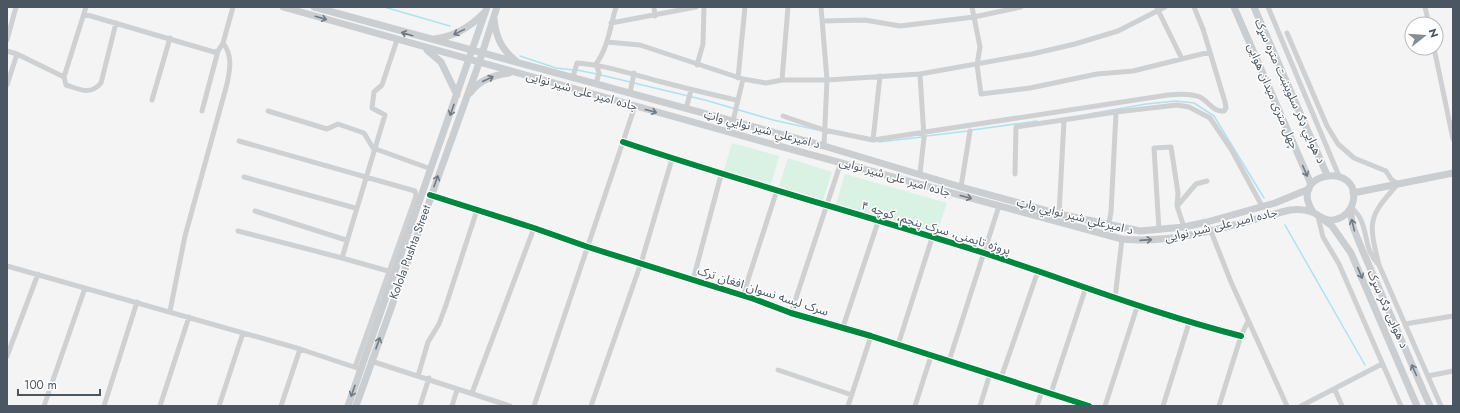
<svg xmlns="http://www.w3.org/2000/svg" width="1460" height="413" font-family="Jost,'Noto Sans Arabic',sans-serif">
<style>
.green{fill:#d9f2e3}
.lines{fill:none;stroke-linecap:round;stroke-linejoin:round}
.stream{stroke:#aee2f0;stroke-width:1.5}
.minor{stroke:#ced0d2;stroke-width:5}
.major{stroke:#caced1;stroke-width:7}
.cycleway-casing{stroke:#fff;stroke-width:8}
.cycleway{stroke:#00873e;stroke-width:6}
.oneway{stroke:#707a83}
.labels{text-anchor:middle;stroke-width:3;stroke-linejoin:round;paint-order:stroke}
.street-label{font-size:12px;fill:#4a5661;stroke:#fff}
</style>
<rect width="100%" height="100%" fill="#f4f4f4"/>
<path class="green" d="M732,143L779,156L771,184L724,170Z
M788,158L832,172L823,200L779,186Z
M845,174L947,203L936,236L836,204Z"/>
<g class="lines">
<path class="stream" d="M384,7L450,26
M520,56L556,68L574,70
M577,70L597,74
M601,75L630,82
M634,83L705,100L773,120L818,130
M1089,114L1146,104L1176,101L1194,103L1214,116L1264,198
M972,130L1037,121
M926,136L968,131
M879,142L922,137
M1285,225L1365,365"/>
<path class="minor" d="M86,7L64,77L66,85C79,89 90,96 101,83L116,23
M654,7L655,16
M821,7L827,80L824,146
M972,7L980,47L977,65L981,94L1030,88L1097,74L1133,71L1210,52
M1268,7L1339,176
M1425,7L1429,24
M1157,8L1182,59
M84,14L214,52L218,51L223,43
M822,21L865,20L900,26L974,17L1021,7
M611,23L696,7
M1287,33L1327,126L1338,144L1354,158L1386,171L1391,179L1398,184C1368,217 1368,221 1379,265L1441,406
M7,40L16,7
M607,42L640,45L743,79L766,83L782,80H827L920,74L1032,54L1075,44L1118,31L1165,7
M1434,48L1453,139
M7,51L17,54L64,77
M697,65L703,44L704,7
M573,77L577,63C605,65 631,74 658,81C684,88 710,94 736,100
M738,78L745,7
M782,80L788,7
M596,84L599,73L596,64C608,48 610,27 616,7
M7,85L17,54
M630,93L634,73
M152,100L170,38
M686,109L691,90
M202,111L218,51
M268,111L327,129L338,124L364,133L373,148L431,169
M783,116L824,130L873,140L1168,95C1178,94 1190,93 1200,97C1209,102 1213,112 1224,111L1226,108L1225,102L1203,29L1194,7
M733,121L743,79
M873,140L880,76
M239,141L415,191L416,196L355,367
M623,142C742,182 864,215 984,253C1070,281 1154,314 1241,336
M920,173L924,138L920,74
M1015,174L1016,127L1116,112L1177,105L1189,107L1210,118L1231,149L1262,206
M244,177L355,208
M961,187L970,131
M430,195L534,228L588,247L754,299L791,313L871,336L1089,406
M1178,205L1196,184L1207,181
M1351,207C1355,211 1359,215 1361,220C1368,236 1365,250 1378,264
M255,211L346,240
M1059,214L1064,121
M1318,217L1323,237L1339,264L1401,406
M1210,229L1231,282L1287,406
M1159,230L1154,148L1171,147L1178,193L1177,206L1184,227
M238,231L342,258
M1107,234L1111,212L1116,113
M7,266L300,349L357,368
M388,271L342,258L385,115L372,108L374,92L382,85L397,40
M693,280L721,175
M743,295L777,190
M1115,298L1122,239
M170,311L185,236L227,84C230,69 233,56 223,43L233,7
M791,313L841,162
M1405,324L1453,316
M843,327L878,222
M898,345L932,238
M7,356L38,274
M371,361L510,406
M949,361L999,206
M778,370L852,395
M418,376L428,342L439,324L446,305L477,210
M1428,376L1453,371
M1001,378L1038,271
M1335,390L1342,406
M472,393L534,228
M1051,393L1086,287
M44,406L85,288
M104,406L137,302
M160,406L189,317
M219,406L243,333
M281,406L300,349
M420,406L429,378
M452,406L457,390
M534,406L635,106
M591,406L641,263L672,159
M848,406L871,336
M915,406L931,356
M980,406L990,374
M1037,406L1042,391
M1105,406L1137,307
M1163,406L1189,323
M1219,406L1241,336L1248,321
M1301,406L1382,364"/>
<path class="major" d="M283,7L757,140L1122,239C1177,245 1237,223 1290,210C1298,209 1304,209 1312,212C1321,216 1326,223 1337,219C1345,217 1351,210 1353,202C1362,161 1286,171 1313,212
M314,7L824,146L961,187L1059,214L1140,231L1184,227L1207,222L1275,203L1309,189
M1234,7L1311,184
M1254,7L1327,175
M494,19C496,38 502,50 516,61
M434,39C454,37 469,28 484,13
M427,50L441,62L457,95
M470,93C479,80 494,75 509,73
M1353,193L1453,173
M1350,210L1353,227L1361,247L1430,406
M1324,220L1332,226L1351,253L1417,406
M348,406L487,7
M356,406L479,63L497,7"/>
<defs>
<path id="cycleway" d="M623,142C742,182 864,215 984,253C1070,281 1154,314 1241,336
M430,195L534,228L588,247L754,299L791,313L871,336L1089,406"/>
</defs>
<use href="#cycleway" class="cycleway-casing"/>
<use href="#cycleway" class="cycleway"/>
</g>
<defs><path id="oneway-shaft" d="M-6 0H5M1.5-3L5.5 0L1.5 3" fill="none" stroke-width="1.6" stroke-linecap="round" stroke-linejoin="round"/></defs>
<g class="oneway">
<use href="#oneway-shaft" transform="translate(321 18) rotate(16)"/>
<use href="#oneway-shaft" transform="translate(459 32) rotate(154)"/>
<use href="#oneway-shaft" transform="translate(407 34) rotate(-164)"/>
<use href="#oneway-shaft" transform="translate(488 79) rotate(-25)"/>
<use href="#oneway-shaft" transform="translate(452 110) rotate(109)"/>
<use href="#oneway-shaft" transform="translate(651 111) rotate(15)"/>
<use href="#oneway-shaft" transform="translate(1305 171) rotate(67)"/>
<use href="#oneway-shaft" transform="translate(436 181) rotate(-70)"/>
<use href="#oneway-shaft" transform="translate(966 197) rotate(15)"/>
<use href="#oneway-shaft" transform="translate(1353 225) rotate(-104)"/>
<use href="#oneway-shaft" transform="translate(1146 240) rotate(-4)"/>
<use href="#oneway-shaft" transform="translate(1360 273) rotate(67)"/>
<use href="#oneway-shaft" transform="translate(378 343) rotate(-70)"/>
<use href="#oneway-shaft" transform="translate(1414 370) rotate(-114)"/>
<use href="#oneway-shaft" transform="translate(353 391) rotate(109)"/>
</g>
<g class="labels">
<g class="street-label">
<text transform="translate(582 91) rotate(16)" y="4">جاده امیر علی شیر نوایی</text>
<text transform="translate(1290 91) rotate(66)" y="4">د هوايي ډګر سلویښت متره سړک</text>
<text transform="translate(1273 96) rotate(67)" y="4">چهل متری میدان هوایی</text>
<text transform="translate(762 129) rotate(15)" y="4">د امیرعلي شیر نوايي واټ</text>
<text transform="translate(895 177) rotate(16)" y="4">جاده امیر علی شیر نوایی</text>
<text transform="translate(1075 216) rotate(14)" y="4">د امیرعلي شیر نوايي واټ</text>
<text transform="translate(1221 225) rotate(-13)" y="4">جاده امیر علی شیر نوایی</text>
<text transform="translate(936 228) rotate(17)" y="4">پروژه تایمنی، سرک پنجم، کوچه ۴</text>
<text transform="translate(410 252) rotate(-70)" y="4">Kolola Pushta Street</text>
<text transform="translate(763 291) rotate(18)" y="4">سرک لیسه نسوان افغان‌ ترک</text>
<text transform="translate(1388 309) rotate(66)" y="4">د هوایی ډګر سړک</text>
</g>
</g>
<rect width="1460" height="413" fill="none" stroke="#4a5661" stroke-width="16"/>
<g transform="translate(1424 36) rotate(73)"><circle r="19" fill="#ffffff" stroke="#b7bbc0"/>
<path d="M0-3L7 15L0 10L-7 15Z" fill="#868d94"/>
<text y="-6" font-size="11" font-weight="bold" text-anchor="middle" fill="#4a5661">N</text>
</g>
<path d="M18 389v6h82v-6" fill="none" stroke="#4a5661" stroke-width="2"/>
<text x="24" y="389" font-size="12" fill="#4a5661" stroke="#ffffff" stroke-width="3" paint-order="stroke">100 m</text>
</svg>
